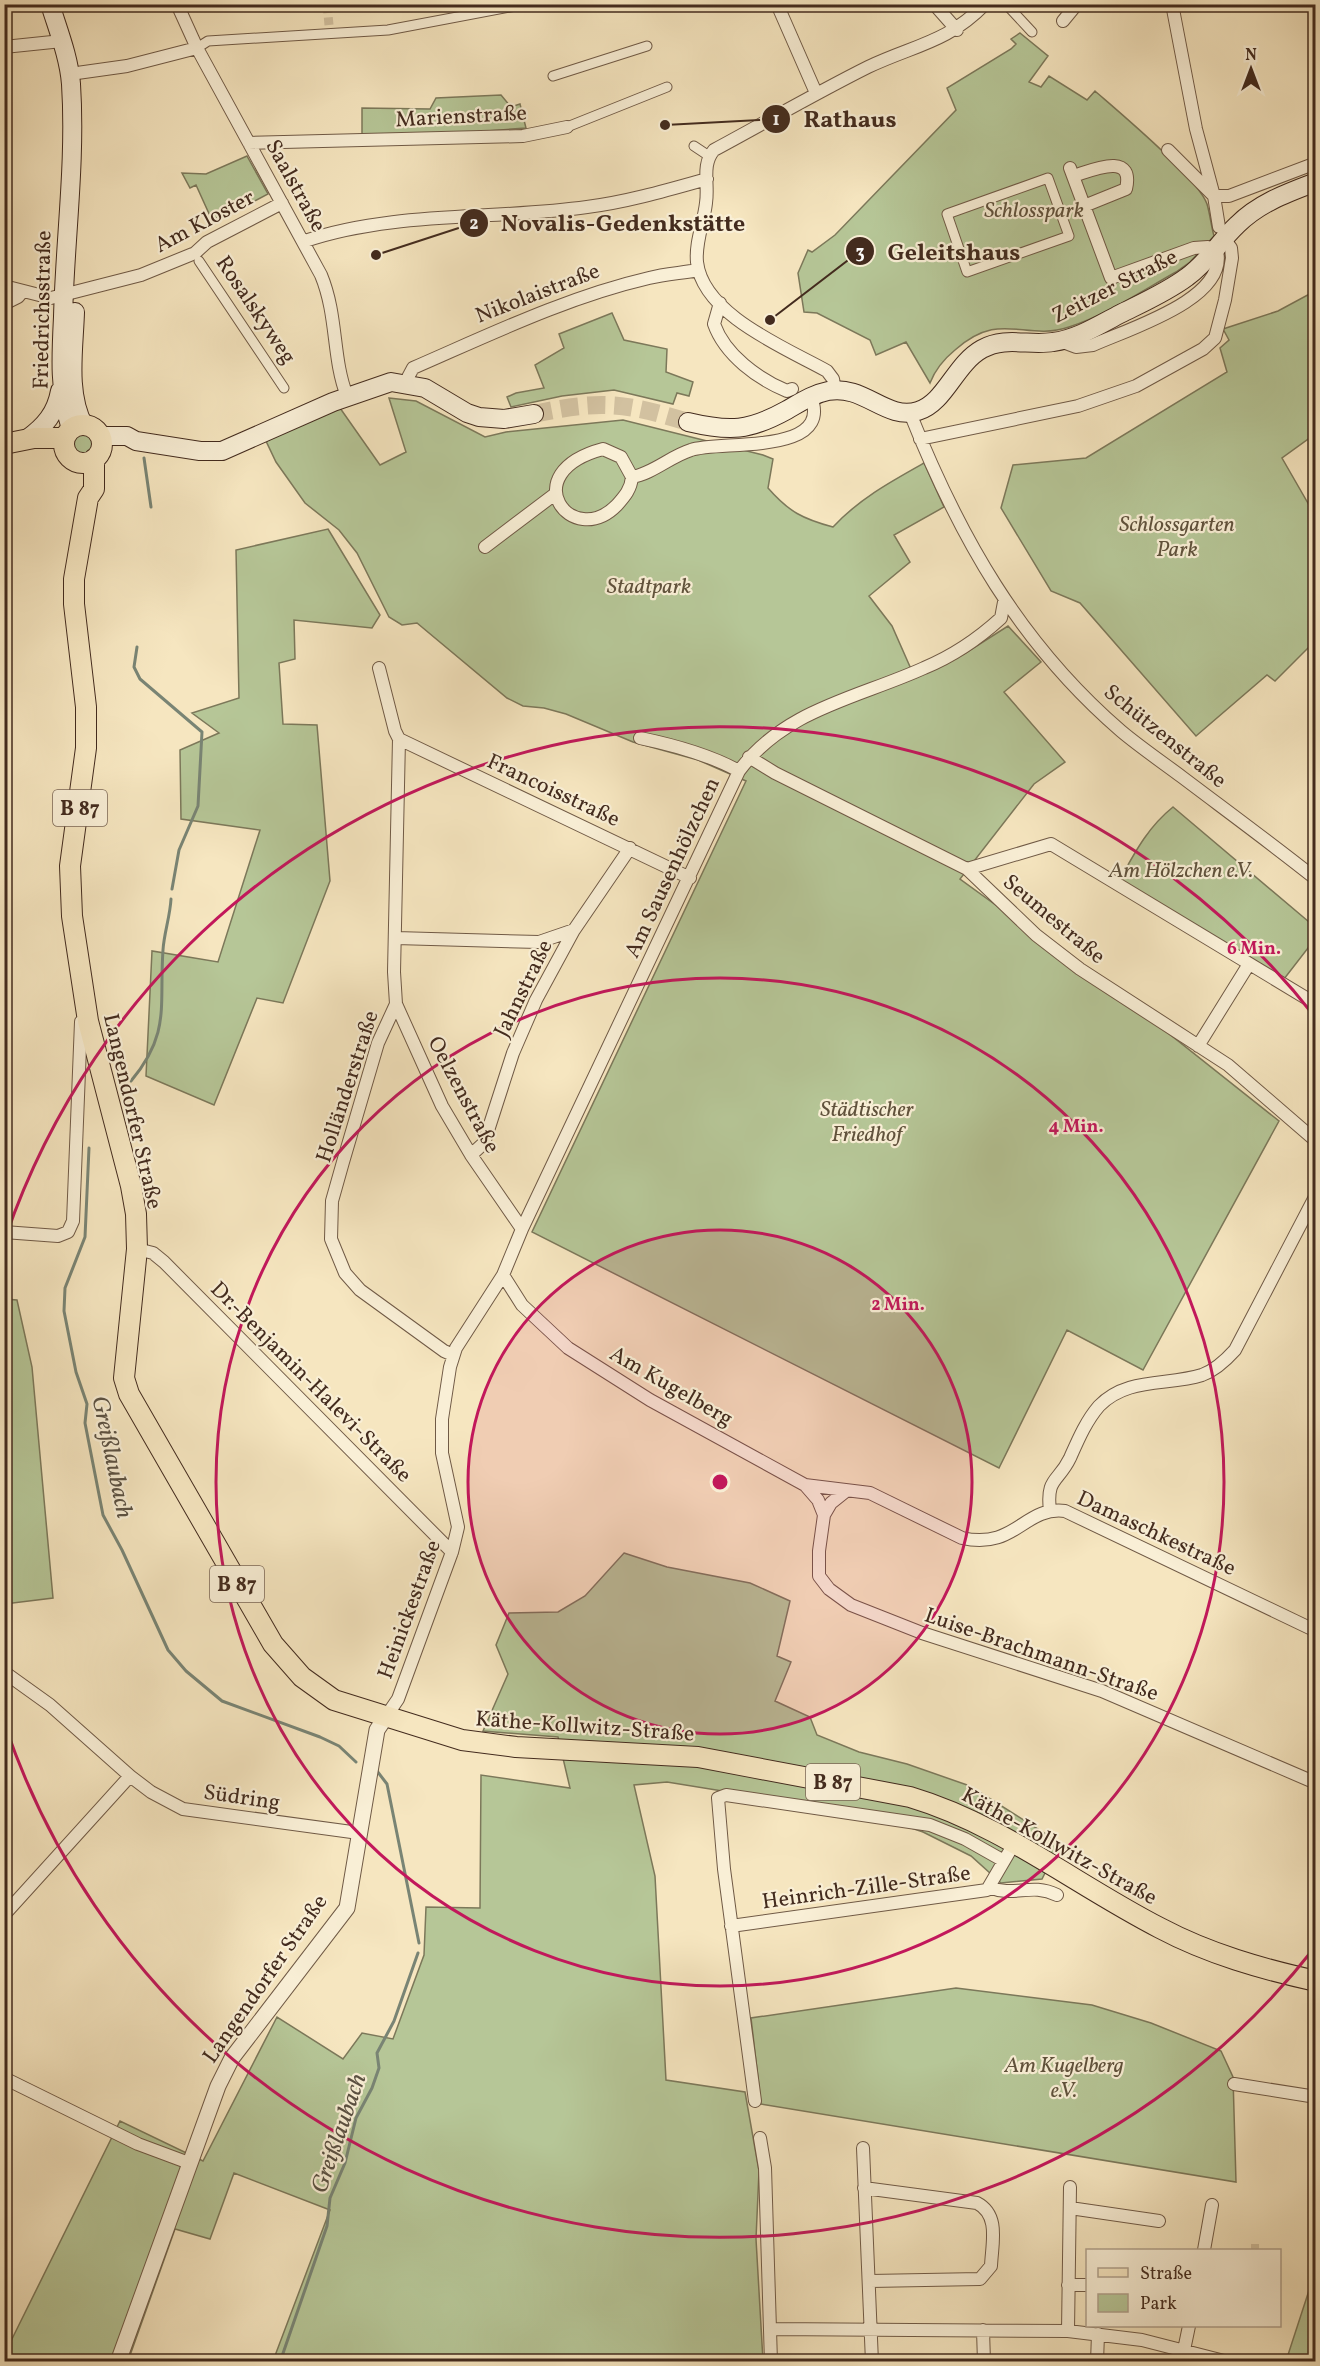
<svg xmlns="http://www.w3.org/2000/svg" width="1320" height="2366" font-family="Vollkorn,serif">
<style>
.green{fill:#b6c697;stroke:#7c785a;stroke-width:1.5}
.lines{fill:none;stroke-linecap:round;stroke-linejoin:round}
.stream{stroke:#798474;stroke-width:3}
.pedestrian-tunnel{stroke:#d2c1a0;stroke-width:9;stroke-dasharray:9 4.5;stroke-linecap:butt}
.minor-tunnel{stroke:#d2c1a0;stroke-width:12;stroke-dasharray:12 6;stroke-linecap:butt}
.secondary-tunnel{stroke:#d2c1a0;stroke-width:18;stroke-dasharray:18 9;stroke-linecap:butt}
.pedestrian-casing{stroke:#705a46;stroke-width:11}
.minor-casing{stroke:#705a46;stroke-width:14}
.tertiary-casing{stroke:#705a46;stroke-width:17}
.secondary-casing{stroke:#432b1e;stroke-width:20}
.primary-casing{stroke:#432b1e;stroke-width:22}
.pedestrian{stroke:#f9efd6;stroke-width:9}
.minor{stroke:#f9efd6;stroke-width:12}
.tertiary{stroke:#f9efd6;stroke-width:15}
.secondary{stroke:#f9efd6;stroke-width:18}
.primary{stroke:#f6e6c0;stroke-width:20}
.ring{fill:none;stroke:#c2185b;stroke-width:3}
.labels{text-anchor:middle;stroke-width:4.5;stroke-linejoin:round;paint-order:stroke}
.shield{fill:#f9efd6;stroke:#7a6655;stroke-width:1.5}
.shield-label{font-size:21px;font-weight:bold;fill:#432b1e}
.street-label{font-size:22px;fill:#432b1e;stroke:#f9efd6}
.park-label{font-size:22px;font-style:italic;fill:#60523c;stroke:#f9efd6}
.water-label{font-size:24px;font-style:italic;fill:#5a5042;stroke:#f9efd6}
.centre{fill:#c2185b;stroke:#f9efd6;stroke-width:3}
.ring-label{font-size:18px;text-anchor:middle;font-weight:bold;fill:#c2185b;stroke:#f9efd6;stroke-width:4.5;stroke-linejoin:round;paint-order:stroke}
.leader{fill:none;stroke:#432b1e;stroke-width:2}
.callout-dot{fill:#432b1e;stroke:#f9efd6;stroke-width:2}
.mark-label{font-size:18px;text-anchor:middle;font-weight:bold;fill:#fff}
.callout-label{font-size:24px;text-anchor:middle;font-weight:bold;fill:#432b1e;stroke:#f9efd6;stroke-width:4.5;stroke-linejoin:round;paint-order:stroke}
</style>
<rect width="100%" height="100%" fill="#f6e6c0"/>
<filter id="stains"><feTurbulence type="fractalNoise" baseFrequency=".00333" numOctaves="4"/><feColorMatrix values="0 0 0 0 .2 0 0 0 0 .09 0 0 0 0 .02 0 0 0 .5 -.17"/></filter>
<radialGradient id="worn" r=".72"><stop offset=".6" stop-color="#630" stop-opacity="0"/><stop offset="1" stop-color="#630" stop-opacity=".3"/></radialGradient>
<path class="green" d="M1020,33L1048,56L1029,82L1041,87L1049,76L1087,100L1095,91C1119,112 1198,178 1207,204C1210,214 1211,225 1214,236L1190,262L1176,272C1142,291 1106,315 1069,327C1024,342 1001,309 955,350C944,359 935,370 930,383L906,342L876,355L870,340L817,313L804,312L798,273L808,250L812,252L835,235L956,110L947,88L1011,49L1016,44L1011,39Z
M501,95L511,107L520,104L526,128L447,134L362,135V108L430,109L436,98Z
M247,156L268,194L222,218H211L196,185L190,188L182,173L206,174Z
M1315,291V434L1282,458L1309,505L1315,528V641L1275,681L1267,675L1196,736L1080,603L1051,591L1001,508L1013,465L1086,458L1227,372L1220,348L1229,340L1223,329L1278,311Z
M612,313L624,340L667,349L666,372L693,382L689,396L677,393L673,404L614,390L562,396L511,407L507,397L516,393L544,388L535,365L564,348L559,334Z
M389,398L416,401L485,437L506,432L623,420L763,455L773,459L768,488C789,512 803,519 833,527C859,499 890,482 924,463L944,507L894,535L910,562L869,596L892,626L915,678L964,654L1008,626L1041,662L1004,692L1065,762L1034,784L960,879L1124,998L1279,1121L1143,1370L1067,1330L999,1468L532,1232L746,781L698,760L633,742L566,714L544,708L523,706L507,698L417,623L402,625L389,617L357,553L339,530L305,503L276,462L266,441L340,408L380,465L406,452Z
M72 443a11 11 0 1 1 22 0a11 11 0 1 1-22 0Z
M328,529L380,615L372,628L294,620L295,659L279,663L283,724L317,725L330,881L283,1003L257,998L214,1105L146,1076L152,951L218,962L260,830L181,819L180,750L219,733L192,713L239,698L236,550Z
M1173,807L1315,927V939L1284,979L1119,881C1135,852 1148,827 1173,807Z
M4,1299L17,1300L32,1367L53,1598L5,1604Z
M624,1553L667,1567L750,1583L790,1601L777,1656L791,1662L775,1701L810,1717L817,1735L859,1752L907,1764L970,1786L1060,1843L1042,1879L1001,1883L971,1856L923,1832L876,1816L667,1782L634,1785L655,1876L666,2080L745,2092L759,2171L756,2239L763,2361H273L330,2210L234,2173L210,2239L175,2229L128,2361H5L4,2355L120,2121L203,2161L277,2017L343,2059L362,2033L393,2039L424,1955L426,1907L480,1908L481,1775L570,1788L558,1737L483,1731L508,1674L496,1645L509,1613L558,1612L585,1596Z
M956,1988L1092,2005L1151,2023L1221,2051L1233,2077L1236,2182L761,2104L751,2018Z
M1315,2272V2361H1286Z"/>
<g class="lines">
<path class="stream" d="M144,458L151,507
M137,647L134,667L140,679L202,732L198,806L179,850L172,889
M131,1081C171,1033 159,1006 163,950C164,933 170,917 171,899
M89,1148L85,1237L65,1288L64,1311L76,1372L87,1404L85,1423L103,1515L122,1550L168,1650L186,1671L222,1701L320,1737L339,1746L356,1762
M377,1771L387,1784L419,1943
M280,2362L327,2226L330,2198L345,2163L356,2118L372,2088L379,2068L377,2053L394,2021L418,1953"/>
<path class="pedestrian-tunnel" d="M327,4L329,25"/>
<path class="minor-tunnel" d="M1251,2250H1259"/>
<path class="secondary-tunnel" d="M534,414C600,400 623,402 688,422"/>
<defs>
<path id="pedestrian" d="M1006,4L1032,32
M197,48L208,41L388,30L526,4
M553,76L647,46
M567,127L667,87
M694,146L709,156
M1048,178L1069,236L967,272L947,214Z
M199,261L284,388"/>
<path id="minor" d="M177,4L197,48L321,275C338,316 332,358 347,396
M777,4L816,93
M934,4L957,30
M1172,4L1196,129L1214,196H1229L1316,163
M1063,21L1077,4
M4,47L62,41
M70,74L127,66L197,48
M249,143L523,136L567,127
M1168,150L1214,196L1219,227
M1073,176C1090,171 1135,150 1126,189L1084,206
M305,241C393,211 494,220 587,207C627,202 668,190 707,179
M4,286L51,298L141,275L195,253L207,242L282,203
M720,303L714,324C725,355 758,379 787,391L792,389
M4,304L18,297L23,291
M1060,341L1076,347L1093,345C1128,329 1228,299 1217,251L1208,247L1194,248L1111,278L1070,168
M405,383L413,368C489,335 567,297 649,278C665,274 682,273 698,270
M835,390L833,379L827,371C786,348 703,315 697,262C695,242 704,222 706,203C709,184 701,165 714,150C766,122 816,93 868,67C914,45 947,43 985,4
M910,413C959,536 1019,643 1121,731C1140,747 1162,762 1182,777C1227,811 1272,844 1316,879
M920,439L1078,406L1136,386L1203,349L1215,338L1225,300L1232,258L1231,248L1225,240
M632,477C631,489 625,496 617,505C572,551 513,473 603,449L621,457L632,477C652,474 671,456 691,450C720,440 834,456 811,397
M485,547L555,494
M379,668L395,731L399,739L394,972L396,1004L378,1043L343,1162L332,1201L331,1239L345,1273L360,1290L444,1351L453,1355
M640,738C674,745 708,754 739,771
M399,739L690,878
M749,757L775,773L967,869L1036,935L1080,969L1228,1065L1316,1141
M967,869L1051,844L1316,1004
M396,938L539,942L574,930
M396,1004L442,1106L471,1155L522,1229
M1198,1046L1249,964
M471,1155L484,1143L513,1053L536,1000L574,930L630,848
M4,1232L58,1236L68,1232L73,1221L81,1022L86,1021
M137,1249L153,1253L164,1262L452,1552
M503,1275L522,1305L568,1348L650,1400L805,1485L870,1493L962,1538C1016,1550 1024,1506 1065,1511L1316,1631
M805,1485L818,1500L824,1515L819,1551V1576L829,1589L851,1605L922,1633L1102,1691L1316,1783
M1050,1511C1046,1477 1058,1483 1070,1458C1078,1440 1086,1421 1099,1406C1127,1377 1167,1386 1202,1375C1216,1370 1226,1360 1235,1350L1316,1195
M824,1515L831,1503L846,1491
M4,1672L50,1705L130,1776L151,1792L183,1809L359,1833
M385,1718L398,1699L452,1552L458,1527L442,1453V1419L450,1367L456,1348L503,1275L522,1229L739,771C785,709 858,698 924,668C953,656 978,639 1001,618L1004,602
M989,1887C1015,1898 1030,1882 1057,1895
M4,1915L130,1776
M731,1926L987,1890L1015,1842
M4,2078L138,2144L189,2163
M1234,2084L1316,2097
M755,2101L724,1869L718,1798L726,1795L930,1825L965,1839L1004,1861
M760,2138L765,2168L771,2362
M863,2148L872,2362
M864,2188L977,2203C1000,2215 992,2243 991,2266L980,2279L870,2281
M1070,2208L1159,2221
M1204,2250L1212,2205
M1068,2285H1088
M770,2329L1068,2331L1142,2340L1228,2362
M983,2330L984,2362
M1068,2331L1070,2187
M1184,2350L1189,2326
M1097,2362L1098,2334"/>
<path id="tertiary" d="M118,2362L218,2086L232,2058L347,1908L377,1730L385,1718"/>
<path id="secondary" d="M50,4C58,30 69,57 71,84C76,161 65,239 63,317C61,356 59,391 71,429
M75,312C74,348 66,393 84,426
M688,422C730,432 749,431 787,410C801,402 813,394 828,391C864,384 886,421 918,411C945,403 955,364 982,349C1005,336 1029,346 1053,342C1077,339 1099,325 1120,314C1142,303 1167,292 1187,277C1208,262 1219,242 1237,225C1259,203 1287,193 1316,182
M100,436H127L136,441L200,451H222L333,402L391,382L425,388L467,413L479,417L504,419L534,414
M27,439C45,426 56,413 60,391"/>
<path id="primary" d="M64 444a19 19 0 1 1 38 0a19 19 0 1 1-38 0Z
M4,444L34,438H65
M94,459V489L88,498L74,579V604L86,707V748L70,866L72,916L88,1021L131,1186L136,1214L137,1249L124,1378L129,1394L273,1644L302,1677L334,1700L462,1740L516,1747L698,1757L910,1797C1001,1824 1076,1885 1160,1928C1209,1954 1262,1969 1316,1981"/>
</defs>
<use href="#pedestrian" class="pedestrian-casing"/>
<use href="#minor" class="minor-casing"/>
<use href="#tertiary" class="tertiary-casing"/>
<use href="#secondary" class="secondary-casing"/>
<use href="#primary" class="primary-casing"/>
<use href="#pedestrian" class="pedestrian"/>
<use href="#minor" class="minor"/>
<use href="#tertiary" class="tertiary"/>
<use href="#secondary" class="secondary"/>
<use href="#primary" class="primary"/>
</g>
<circle cx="720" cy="1482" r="252" fill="#c2185b" fill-opacity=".12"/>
<g class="ring">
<circle cx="720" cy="1482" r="252"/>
<circle cx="720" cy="1482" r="504"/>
<path d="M1315 1947A755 755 0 0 1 6 1728M6 1236A755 755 0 0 1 1315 1017"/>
</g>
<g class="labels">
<g class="shield">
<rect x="53" y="790" width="54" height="36" rx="4.5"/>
<rect x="210" y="1566" width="54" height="36" rx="4.5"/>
<rect x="806" y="1764" width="54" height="36" rx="4.5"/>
</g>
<g class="shield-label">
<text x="80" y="815">B 87</text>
<text x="237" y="1591">B 87</text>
<text x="833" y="1789">B 87</text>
</g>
<g class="street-label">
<text transform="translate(461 115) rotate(-3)" y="8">Marienstraße</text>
<text transform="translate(297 185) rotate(61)" y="8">Saalstraße</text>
<text transform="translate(204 220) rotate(-28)" y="8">Am Kloster</text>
<text transform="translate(1114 285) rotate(-27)" y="8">Zeitzer Straße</text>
<text transform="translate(537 292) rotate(-21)" y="8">Nikolaistraße</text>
<text transform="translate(257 309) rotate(56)" y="8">Rosalskyweg</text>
<text transform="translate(41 310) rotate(-89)" y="8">Friedrichsstraße</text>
<text transform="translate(1166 735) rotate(39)" y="8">Schützenstraße</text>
<text transform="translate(554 789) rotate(25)" y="8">Francoisstraße</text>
<text transform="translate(671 867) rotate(-65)" y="8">Am Sausenhölzchen</text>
<text transform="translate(1055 918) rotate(40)" y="8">Seumestraße</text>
<text transform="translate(522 988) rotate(-64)" y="8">Jahnstraße</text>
<text transform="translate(346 1086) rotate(-72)" y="8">Holländerstraße</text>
<text transform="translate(465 1094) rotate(62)" y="8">Oelzenstraße</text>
<text transform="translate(134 1111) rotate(77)" y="8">Langendorfer Straße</text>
<text transform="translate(312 1381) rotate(45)" y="8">Dr.-Benjamin-Halevi-Straße</text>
<text transform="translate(672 1385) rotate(30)" y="8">Am Kugelberg</text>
<text transform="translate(1157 1532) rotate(25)" y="8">Damaschkestraße</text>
<text transform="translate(408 1609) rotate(-70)" y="8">Heinickestraße</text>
<text transform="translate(1042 1653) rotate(19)" y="8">Luise-Brachmann-Straße</text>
<text transform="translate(585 1725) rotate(4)" y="8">Käthe-Kollwitz-Straße</text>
<text transform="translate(242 1796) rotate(8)" y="8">Südring</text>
<text transform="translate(1060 1845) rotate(29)" y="8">Käthe-Kollwitz-Straße</text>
<text transform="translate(866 1886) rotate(-8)" y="8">Heinrich-Zille-Straße</text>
<text transform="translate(264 1978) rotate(-55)" y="8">Langendorfer Straße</text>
</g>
<g class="park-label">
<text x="1034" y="217">Schlosspark</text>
<text x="1177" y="531">Schlossgarten<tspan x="1177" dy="25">Park</tspan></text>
<text x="649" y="593">Stadtpark</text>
<text x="1181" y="877">Am Hölzchen e.V.</text>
<text x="867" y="1116">Städtischer<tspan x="867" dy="25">Friedhof</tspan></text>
<text x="1064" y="2072">Am Kugelberg<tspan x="1064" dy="25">e.V.</tspan></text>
</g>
<g class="water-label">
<text transform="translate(113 1457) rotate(78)" y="8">Greißlaubach</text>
<text transform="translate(338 2133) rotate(-71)" y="8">Greißlaubach</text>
</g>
</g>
<circle cx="720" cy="1482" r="9" class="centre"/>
<g class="ring-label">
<text x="1254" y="954">6 Min.</text>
<text x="1076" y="1132">4 Min.</text>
<text x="898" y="1310">2 Min.</text>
</g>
<path class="leader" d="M665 125L776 119M376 255L474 223M770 320L860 251"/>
<g class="callout-dot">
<circle cx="665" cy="125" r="6"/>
<circle cx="376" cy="255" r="6"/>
<circle cx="770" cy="320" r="6"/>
<circle cx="776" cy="119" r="15"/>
<circle cx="474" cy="223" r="15"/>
<circle cx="860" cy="251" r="15"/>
</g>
<g class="mark-label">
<text x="776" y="125">1</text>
<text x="474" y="229">2</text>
<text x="860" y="258">3</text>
</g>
<g class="callout-label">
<text x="850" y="127">Rathaus</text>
<text x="623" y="231">Novalis-Gedenkstätte</text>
<text x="954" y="260">Geleitshaus</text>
</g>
<rect width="1320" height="2366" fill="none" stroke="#f6e6c0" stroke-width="24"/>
<rect x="6" y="6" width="1308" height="2354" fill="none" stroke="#432b1e" stroke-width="3"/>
<rect x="12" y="12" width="1296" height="2342" fill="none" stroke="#432b1e" stroke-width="1.5"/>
<rect x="1086" y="2249" width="195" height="78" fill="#f9efd6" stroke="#b0a18c" stroke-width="1.5"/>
<rect x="1098" y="2268" width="30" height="9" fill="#f6e6c0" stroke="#b0a18c" stroke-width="1.5"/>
<text x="1140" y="2279" font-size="18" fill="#432b1e">Straße</text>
<rect x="1098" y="2294" width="30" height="18" fill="#b6c697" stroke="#b0a18c" stroke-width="1.5"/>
<text x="1140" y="2309" font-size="18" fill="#432b1e">Park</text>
<g transform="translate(1251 69)" stroke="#f9efd6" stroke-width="4.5" paint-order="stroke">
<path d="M0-4.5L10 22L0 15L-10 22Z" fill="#432b1e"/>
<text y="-9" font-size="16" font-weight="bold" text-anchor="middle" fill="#432b1e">N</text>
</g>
<rect width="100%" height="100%" filter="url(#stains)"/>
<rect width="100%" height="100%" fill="url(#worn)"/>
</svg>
